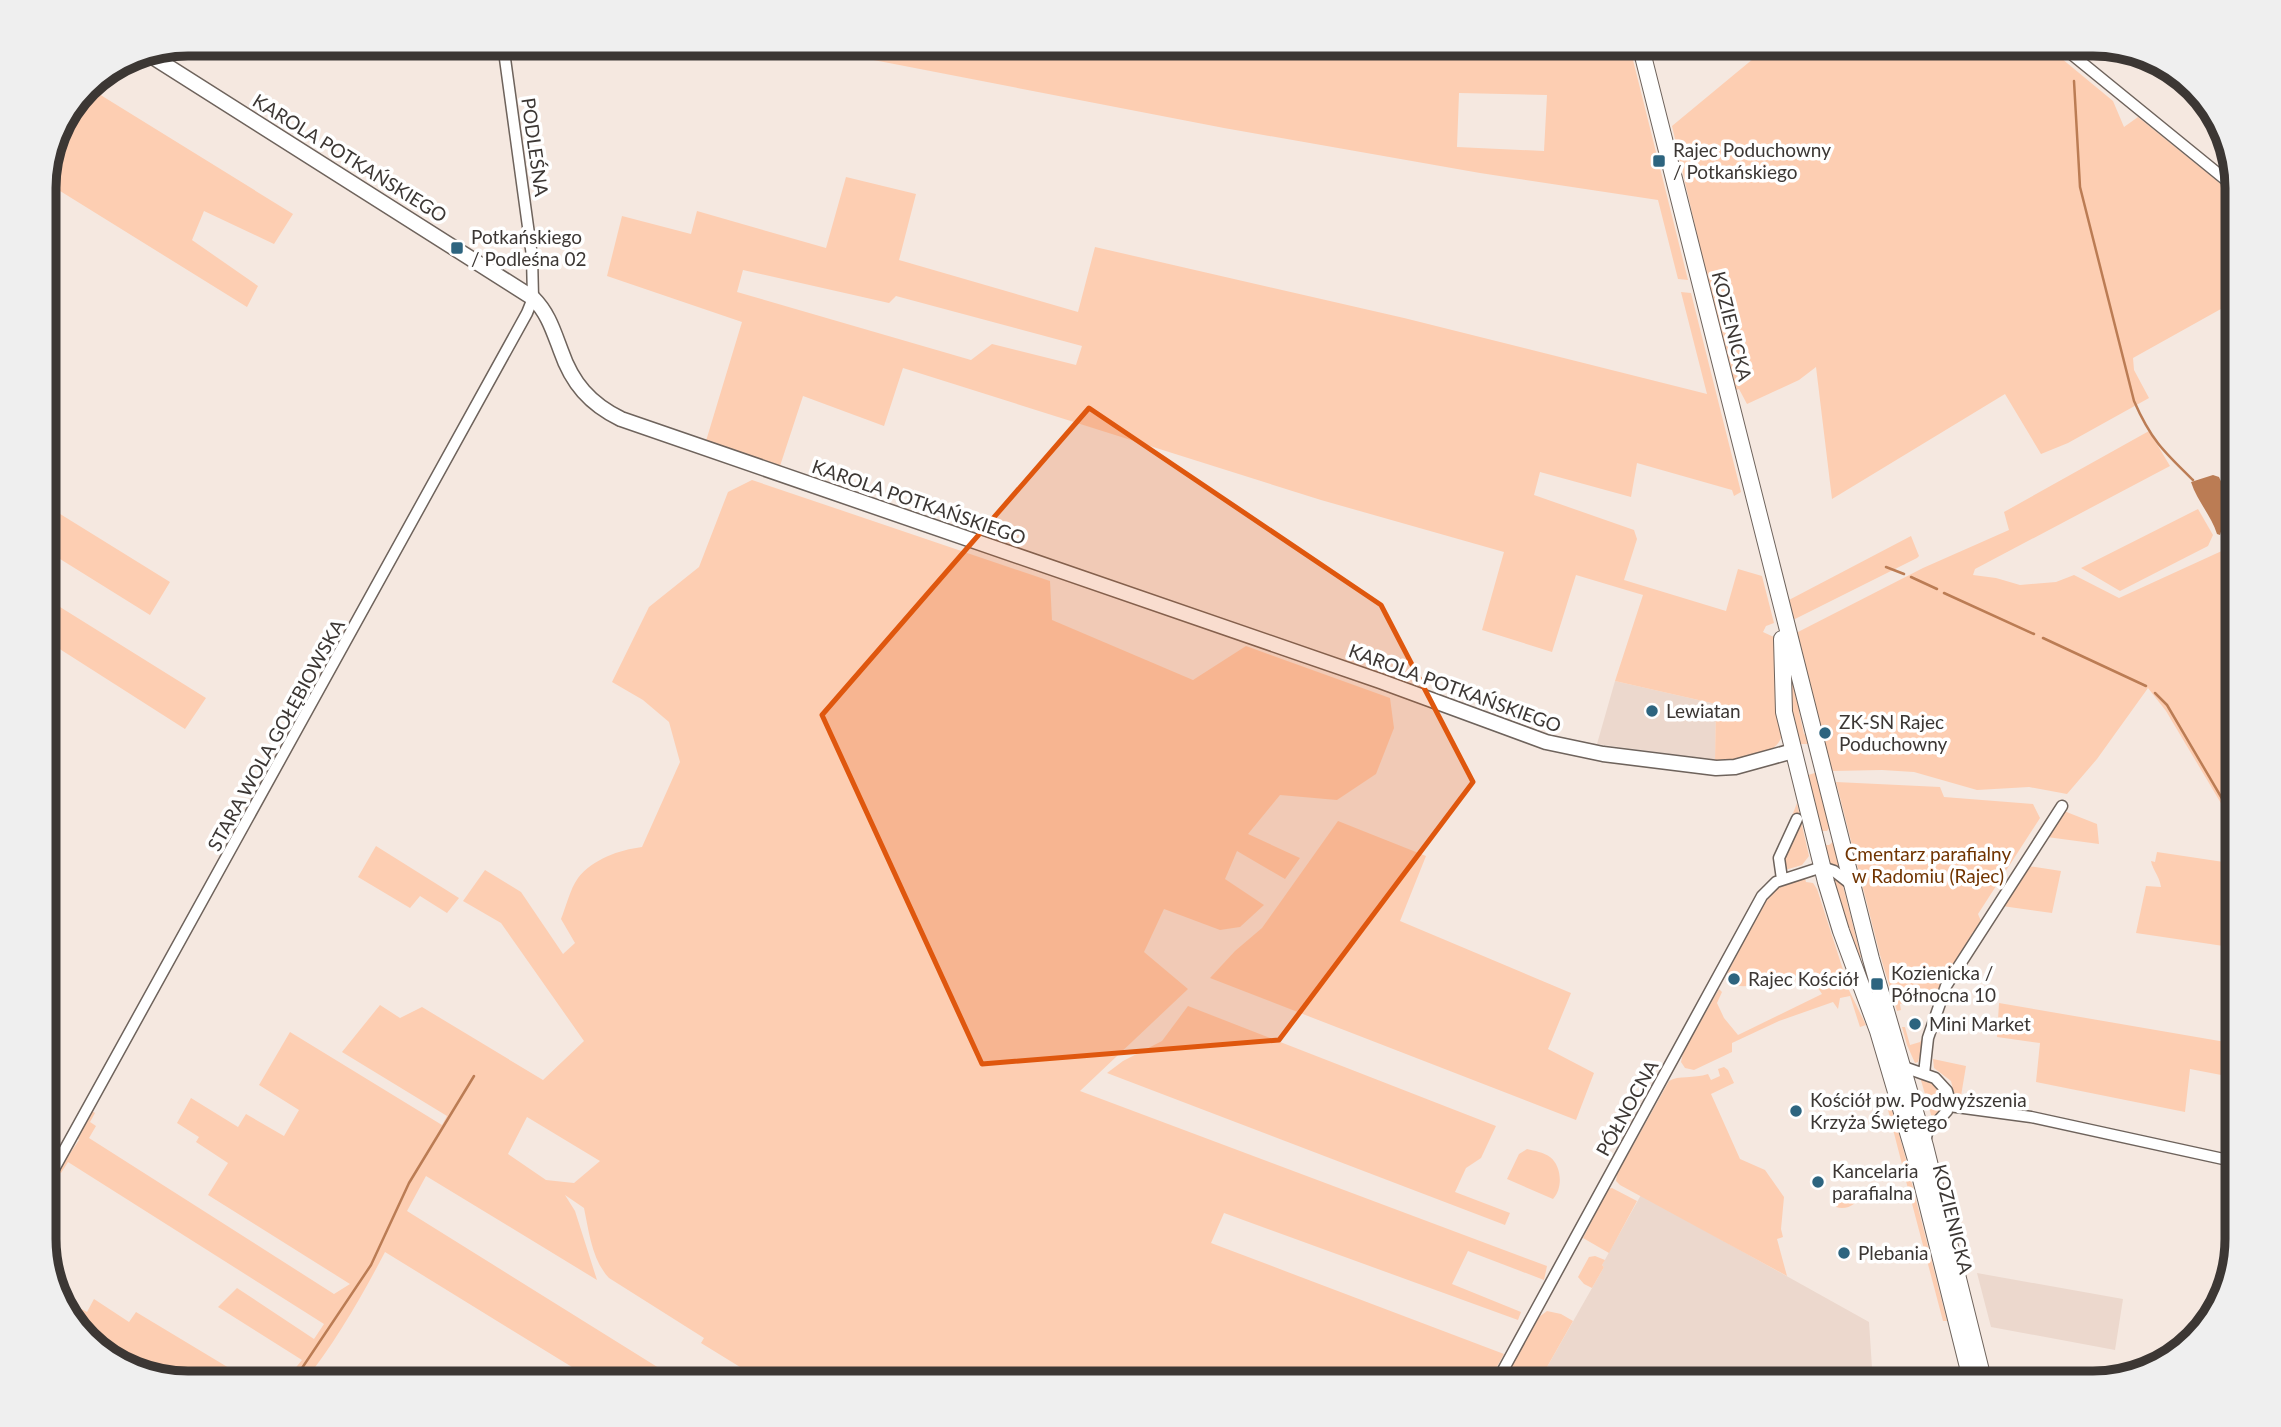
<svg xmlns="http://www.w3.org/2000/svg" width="2281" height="1427" font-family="Lato,sans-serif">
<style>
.built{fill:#ecd8cd}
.green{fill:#fdceb2;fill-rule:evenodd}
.water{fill:#bb7c54}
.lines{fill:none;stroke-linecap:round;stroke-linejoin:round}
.stream{stroke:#bb7c54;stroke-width:2.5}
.minor-casing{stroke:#6e635c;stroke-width:13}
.tertiary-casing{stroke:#6e635c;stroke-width:17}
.secondary-casing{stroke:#6e635c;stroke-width:18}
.minor{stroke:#fff;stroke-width:10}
.tertiary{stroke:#fff;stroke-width:14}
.secondary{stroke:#fff;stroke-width:16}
.marked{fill:#df570e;fill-opacity:0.2;stroke:#df570e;stroke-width:5;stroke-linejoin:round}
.poi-dot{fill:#2d647f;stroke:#fff;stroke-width:2.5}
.labels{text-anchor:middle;stroke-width:7;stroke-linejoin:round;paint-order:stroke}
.street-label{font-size:19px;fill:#3c3734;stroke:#fff}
.poi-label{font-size:19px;fill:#3c3734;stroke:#fff;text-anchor:start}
.park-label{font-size:19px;fill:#703401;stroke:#fff}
.rim{fill:none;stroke:#3c3734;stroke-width:9}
</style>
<rect width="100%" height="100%" fill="#f5e8e0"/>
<path class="built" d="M1615,681L1716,704L1715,760L1597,744Z
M1641,1195L1869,1322L1873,1383H1538L1604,1267L1602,1265Z
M1977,1273L2123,1299L2115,1350L1991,1327Z"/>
<path class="green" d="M791,44H1629L1688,280L1678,279L1658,200L1480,173L1224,128ZM1459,93L1547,95L1544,151L1457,147Z
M1771,44H2044L2113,101L2124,127L2138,117L2237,197V300L2133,358L2134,370L2149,398L2068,443L2041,454L2005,394L1832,499L1816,367L1799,380L1747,404L1739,389L1733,391L1672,126Z
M86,86L293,214L274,244L204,211L192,240L258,286L247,307L44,181L55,132Z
M846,177L916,194L899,260L1078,312L1095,247L1404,318L1707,394L1681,292L1691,293L1741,492L1734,496L1732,490L1637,463L1631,497L1540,472L1534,495L1634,530L1637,539L1624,580L1726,611L1738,569L1762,576L1774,623L1766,626L1763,632L1776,638L1781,738C1773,758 1735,762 1715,760L1716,704L1615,681L1643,595L1576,575L1552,652L1482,630L1504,552L1321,500L903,368L884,426L803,396L780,466L706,441L742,322L607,276L622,216L691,234L697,211L826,248ZM743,270L889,303L896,296L1082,346L1076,365L992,344L971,360L737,292Z
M2149,431L2170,466L1975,569L1973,575L1996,578L2020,585L2056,582L2074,575L2119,598L2237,544V830L2166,711L2148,688L2097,759L2067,794L2029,787L1977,790L1914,772L1882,770L1833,771L1827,757L1793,637L1798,632L1923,568L2009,530L2004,512Z
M752,480L1050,581L1052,620L1193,680L1246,646L1390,698L1394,728L1376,774L1337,800L1280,795L1248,834L1300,858L1285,879L1237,851L1225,879L1264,905L1240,927L1220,930L1164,909L1144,952L1188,989L1080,1091L1547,1266L1544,1280L1468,1251L1452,1284L1521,1312L1518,1320L1224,1213L1211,1243L1504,1354L1488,1383H766L701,1343L704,1338L609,1278C592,1260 589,1232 584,1208L565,1195L575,1211L597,1280L426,1176L407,1211L683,1383H598L385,1252C361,1298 335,1343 303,1383H283L302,1360L218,1307L237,1288L314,1339L324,1324L68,1162L61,1173L58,1171L79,1140L77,1138L92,1111L95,1113L90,1122L96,1126L89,1138L334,1294L350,1284L208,1195L228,1163L196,1142L199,1137L177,1123L191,1098L238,1127L246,1114L284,1136L299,1110L259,1085L290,1032L442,1125L447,1116L342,1052L380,1005L400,1018L422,1007L543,1080L584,1041L501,923L463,901L485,870L521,892L563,954L575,943L561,919C566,907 570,889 578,878C593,859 619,850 642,847L680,762L669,722L643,700L612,682L649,607L699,567L728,492ZM527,1117L600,1161L574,1183L546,1180L508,1154Z
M44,504L170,582L150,615L44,549Z
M2198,509L2213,535L2208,546L2120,591L2081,568Z
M1911,536L1919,556L1917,558L1793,620L1787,601Z
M44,597L206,698L185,729L44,639Z
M1791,676L1802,706L1799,712L1804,734L1810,737L1811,744H1798L1788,709L1789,677Z
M1818,772L1830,827L1827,831H1821L1805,776Z
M1836,782L1940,787L1944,797L2033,804L2040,818L1978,914L1983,926L1972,933L1973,940L1938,997L1900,1004L1901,1010L1897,1011L1880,955Z
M1797,803L1809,856L1802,865L1785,870L1782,859L1800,820L1792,816Z
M2064,811L2097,824L2099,844L2047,837Z
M1338,821L1426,856L1400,921L1571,993L1548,1049L1594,1073L1576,1120L1210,978L1235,951L1262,928Z
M1834,841L1841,870L1828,862L1825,845H1829Z
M376,846L459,898L447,913L420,896L410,908L358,877Z
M2157,852L2237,864V948L2136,933L2146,886L2161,887C2159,875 2153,871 2151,861L2155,862Z
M2028,866L2061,871L2052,913L2002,906Z
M1832,874L1843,886L1861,957L1857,958L1837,904Z
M1805,878L1806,882L1813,883L1817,889L1846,979L1844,980L1866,1025L1860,1027L1850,996L1840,998L1838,1009L1833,1002L1779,1021L1732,1043V1052L1694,1070L1685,1068L1681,1062L1683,1052L1719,989L1722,992L1717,1003L1724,1018L1738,1035L1822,994L1814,982C1804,980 1795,979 1786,979C1769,980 1739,994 1726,980L1728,972L1764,903L1778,888Z
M1999,1003L2237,1044V1078L2190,1069L2185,1112L2036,1082L2040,1043L1997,1037Z
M1188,1006L1496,1126L1481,1158L1466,1168L1455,1192L1510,1213L1505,1225L1107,1073L1123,1061L1162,1041Z
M1902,1027H1905L1910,1045L1920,1042L1928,1027L1918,1062L1915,1063L1907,1045Z
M1933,1059L1966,1066L1960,1102H1956L1951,1081L1934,1068Z
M1724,1067L1728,1070L1734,1083L1711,1094L1740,1159L1765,1170L1784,1197L1781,1229L1783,1237L1777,1239L1787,1276L1620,1185L1616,1181L1617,1174L1669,1081C1678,1075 1694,1079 1708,1074L1711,1080L1720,1076L1718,1069Z
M1920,1077L1935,1081L1944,1093L1942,1110L1932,1118Z
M1892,1109L1909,1170L1904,1172L1888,1110Z
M1527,1149C1535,1151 1543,1152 1550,1157C1562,1166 1563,1189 1553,1199L1507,1179L1519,1154Z
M2234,1167L2237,1168V1240L2233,1255L2222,1253Z
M1911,1180L1947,1321H1943L1906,1181Z
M1612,1188L1637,1201L1609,1253L1583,1238L1608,1189Z
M1847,1188L1863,1190V1194C1858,1203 1847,1211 1836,1207L1832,1197L1834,1191Z
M1595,1256L1605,1260L1602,1265L1604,1267L1592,1288L1584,1284L1578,1277L1589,1257Z
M94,1299L129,1322L136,1312L254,1383H188L108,1359L105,1356L109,1349L82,1331L71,1320L78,1307L87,1312Z
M1547,1311L1561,1314L1573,1321L1538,1383H1502L1539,1317Z"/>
<path class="water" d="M2213,475L2219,477L2230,501L2220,535L2217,534C2211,515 2197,501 2191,482Z"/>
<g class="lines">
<path class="stream" d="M2074,81L2080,187L2134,401C2151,440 2164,452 2193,480
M2224,546L2237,576
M1886,567L1904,574
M1911,577L1937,589
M1944,593L2034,634
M2043,638L2146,686
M2155,693L2167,705L2237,824
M292,1383L371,1265L409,1183L474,1076"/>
<defs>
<path id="minor" d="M2059,44L2237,189
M1641,51L1656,44
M1782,879L1779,858L1797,819
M1901,1066L1935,1078L1947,1091L1949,1098L1947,1111L1927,1133L1925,1143
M1924,1074L1928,1038L1946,986L2062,806
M1949,1106L2031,1117L2237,1162
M44,1187L527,313L533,298L532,256L503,44
M1496,1383L1762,896L1776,882L1822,867L1834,871L1852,885"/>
<path id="tertiary" d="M145,52L533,298C548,313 553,330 561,351C572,383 590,404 621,419L1380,681L1546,742L1603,754L1716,768L1735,767L1793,751"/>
<path id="secondary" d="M1640,44L1871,959L1925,1146L1984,1383
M1782,639L1784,712L1826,882L1841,931L1878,1031L1917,1163L1972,1383"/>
</defs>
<use href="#minor" class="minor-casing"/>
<use href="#tertiary" class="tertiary-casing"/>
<use href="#secondary" class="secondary-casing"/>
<use href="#minor" class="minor"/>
<use href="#tertiary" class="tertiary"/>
<use href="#secondary" class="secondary"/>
</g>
<path class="marked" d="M1089,408L1381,605L1473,782L1279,1040L982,1064L822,715Z"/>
<g class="poi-dot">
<rect x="1652" y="154" width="14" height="14" rx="3.5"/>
<rect x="450" y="241" width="14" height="14" rx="3.5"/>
<circle cx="1652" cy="711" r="7"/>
<circle cx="1825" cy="733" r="7"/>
<circle cx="1734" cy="979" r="7"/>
<rect x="1870" y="977" width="14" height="14" rx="3.5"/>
<circle cx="1915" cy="1024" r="7"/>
<circle cx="1796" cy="1111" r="7"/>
<circle cx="1818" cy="1182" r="7"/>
<circle cx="1844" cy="1253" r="7"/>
</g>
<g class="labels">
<g class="street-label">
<text transform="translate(535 147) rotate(82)" y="7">PODLEŚNA</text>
<text transform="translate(350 158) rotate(32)" y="7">KAROLA POTKAŃSKIEGO</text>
<text transform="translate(1732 326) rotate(76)" y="7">KOZIENICKA</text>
<text transform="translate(919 502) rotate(19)" y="7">KAROLA POTKAŃSKIEGO</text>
<text transform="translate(1455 688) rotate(20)" y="7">KAROLA POTKAŃSKIEGO</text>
<text transform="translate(276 735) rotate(-61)" y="7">STARA WOLA GOŁĘBIOWSKA</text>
<text transform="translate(1627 1108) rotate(-61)" y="7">PÓŁNOCNA</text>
<text transform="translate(1953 1219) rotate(76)" y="7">KOZIENICKA</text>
</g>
<g class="poi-label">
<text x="1673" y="157">Rajec Poduchowny<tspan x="1673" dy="22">/ Potkańskiego</tspan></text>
<text x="471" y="244">Potkańskiego<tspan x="471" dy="22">/ Podleśna 02</tspan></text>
<text x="1666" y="718">Lewiatan</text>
<text x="1839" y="729">ZK-SN Rajec<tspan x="1839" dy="22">Poduchowny</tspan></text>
<text x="1891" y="980">Kozienicka /<tspan x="1891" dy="22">Północna 10</tspan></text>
<text x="1748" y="986">Rajec Kościół</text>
<text x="1929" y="1031">Mini Market</text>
<text x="1810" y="1107">Kościół pw. Podwyższenia<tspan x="1810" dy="22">Krzyża Świętego</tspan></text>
<text x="1832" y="1178">Kancelaria<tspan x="1832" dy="22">parafialna</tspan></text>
<text x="1858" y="1260">Plebania</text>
</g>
<g class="park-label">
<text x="1928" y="861">Cmentarz parafialny<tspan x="1928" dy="22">w Radomiu (Rajec)</tspan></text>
</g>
</g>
<path d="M0 0H2281V1427H0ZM188 56H2093A132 132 0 0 1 2225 188V1239A132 132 0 0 1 2093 1371H188A132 132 0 0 1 56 1239V188A132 132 0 0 1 188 56Z" fill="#efefef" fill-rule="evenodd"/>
<path class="rim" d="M188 56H2093A132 132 0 0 1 2225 188V1239A132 132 0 0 1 2093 1371H188A132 132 0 0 1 56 1239V188A132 132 0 0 1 188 56Z"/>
</svg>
